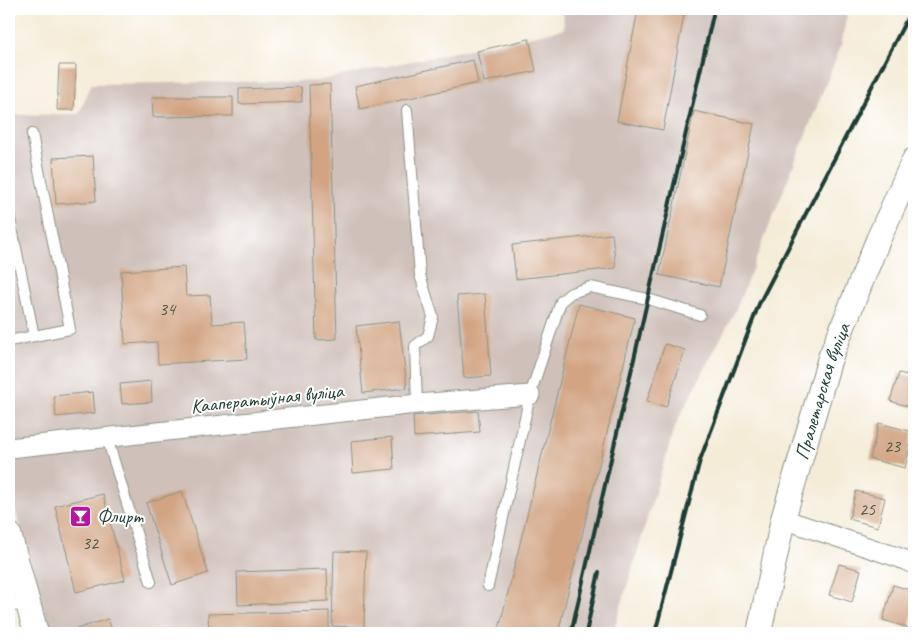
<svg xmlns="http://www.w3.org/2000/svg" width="923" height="642" font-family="Caveat,sans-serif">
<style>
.industrial{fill:#cfc0ba}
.building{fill:#d2a483}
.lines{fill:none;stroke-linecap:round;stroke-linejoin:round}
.service-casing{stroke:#8a9486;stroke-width:12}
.minor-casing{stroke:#8a9486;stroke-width:21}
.tertiary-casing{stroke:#8a9486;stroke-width:26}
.service{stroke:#fff;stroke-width:10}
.minor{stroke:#fff;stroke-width:19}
.tertiary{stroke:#fff;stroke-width:24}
.rail{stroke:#1f3d34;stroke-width:4}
.labels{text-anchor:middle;stroke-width:4;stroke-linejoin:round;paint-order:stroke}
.number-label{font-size:18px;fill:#4c5748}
.street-label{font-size:20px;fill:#1f3d34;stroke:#fff}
.poi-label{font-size:20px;fill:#1f3d34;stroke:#fff;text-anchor:start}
</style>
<rect width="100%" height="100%" fill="#fff"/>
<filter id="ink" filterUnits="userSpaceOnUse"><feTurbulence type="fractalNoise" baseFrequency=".02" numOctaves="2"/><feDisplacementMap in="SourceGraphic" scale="10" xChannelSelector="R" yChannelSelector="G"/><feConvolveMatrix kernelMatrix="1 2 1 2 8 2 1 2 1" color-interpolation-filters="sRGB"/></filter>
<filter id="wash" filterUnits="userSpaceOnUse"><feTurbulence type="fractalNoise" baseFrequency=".0096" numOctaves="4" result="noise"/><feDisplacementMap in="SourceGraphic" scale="20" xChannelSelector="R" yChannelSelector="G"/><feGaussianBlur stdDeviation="1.12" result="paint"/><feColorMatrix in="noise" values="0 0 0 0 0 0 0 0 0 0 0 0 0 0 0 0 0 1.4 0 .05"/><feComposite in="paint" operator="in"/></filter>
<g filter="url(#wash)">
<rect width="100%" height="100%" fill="#f5ecd8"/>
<path class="industrial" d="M563,9H848L841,46L737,307L675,426L613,633H49L9,488V115L79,114L91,84L317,81L564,29Z"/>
<g id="blocks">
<path class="building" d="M638,9H685L663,130L617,121Z
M529,39L536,71L484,82L477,51Z
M473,60L478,83L360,109L355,86Z
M59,65H76L74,110H57Z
M330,84L337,339L316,340L309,85Z
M301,87L302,102L239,104V89Z
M152,97H233V116L153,117Z
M694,111L754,124L719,287L659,275Z
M93,156L96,201L56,204L53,158Z
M612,234L616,268L516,279L512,245Z
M184,267L186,296L210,295L212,324L244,322L247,359L158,364L157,342L125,344L121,271Z
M485,294L491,376L464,378L457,296Z
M579,304L635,318L558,633H498Z
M399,321L407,388L363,393L356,326Z
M665,344L685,350L666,407L647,401Z
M899,373L914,377V408L890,401Z
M151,381L152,402L122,404L120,384Z
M93,392L95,413L56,417L54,396Z
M478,411L480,432L414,437L413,416Z
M879,423L913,432L905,468L870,459Z
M392,437L394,469L353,473L351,441Z
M182,491L208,573L172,585L146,503Z
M856,491L885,498L878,527L849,519Z
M103,494L125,580L76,592L55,506Z
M334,551L366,552L364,627L332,626Z
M839,564L861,570L852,602L829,595Z
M327,569L328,601L238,605L237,572Z
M893,585L914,591V610L909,628L883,620Z
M329,611V633H209L208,614Z
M108,619L113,633H64Z"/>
</g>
</g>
<g filter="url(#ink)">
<use href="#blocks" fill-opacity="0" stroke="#8a9486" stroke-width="1"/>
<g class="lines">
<defs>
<path id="service" d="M407,110L420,275L433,317L428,336L415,346L417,404
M9,214L34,336
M9,341L70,329L32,134
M107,438L151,582
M488,586L530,395L561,301L571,293L590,287L648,299L700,315
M9,607L27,603"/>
<path id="minor" d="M9,448L417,404L530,395
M783,519L900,558L914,564"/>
<g id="tertiary">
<path d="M9,534L36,633"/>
<path id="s1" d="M759,633L783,519L830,358L878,240L914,160"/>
</g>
</defs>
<use href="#service" class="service-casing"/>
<use href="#minor" class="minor-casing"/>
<use href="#tertiary" class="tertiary-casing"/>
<use href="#service" class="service"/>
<use href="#minor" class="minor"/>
<use href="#tertiary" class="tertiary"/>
<path class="rail" d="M571,633L713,15
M586,633L599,572
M655,633L700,460L759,304L912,9"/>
</g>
</g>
<defs>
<symbol id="bar-square" viewBox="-11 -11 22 22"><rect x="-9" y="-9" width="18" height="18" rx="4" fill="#b5179e" stroke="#fff"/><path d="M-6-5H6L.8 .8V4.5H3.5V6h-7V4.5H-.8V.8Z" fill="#fff"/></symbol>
</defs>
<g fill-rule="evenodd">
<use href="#bar-square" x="68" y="504" width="25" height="25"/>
</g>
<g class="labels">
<g class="number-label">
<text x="167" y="315">34</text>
<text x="892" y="452">23</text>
<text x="867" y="515">25</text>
<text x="90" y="549">32</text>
</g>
<g class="street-label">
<text dy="7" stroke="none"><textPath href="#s1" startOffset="250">Пралетарская вуліца</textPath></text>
<text transform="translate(267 398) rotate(-6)" y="7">Кааператыўная вуліца</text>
</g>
<g class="poi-label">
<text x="97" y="523">Флирт</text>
</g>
</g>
<rect width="923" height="642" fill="none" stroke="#fff" stroke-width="30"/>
</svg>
